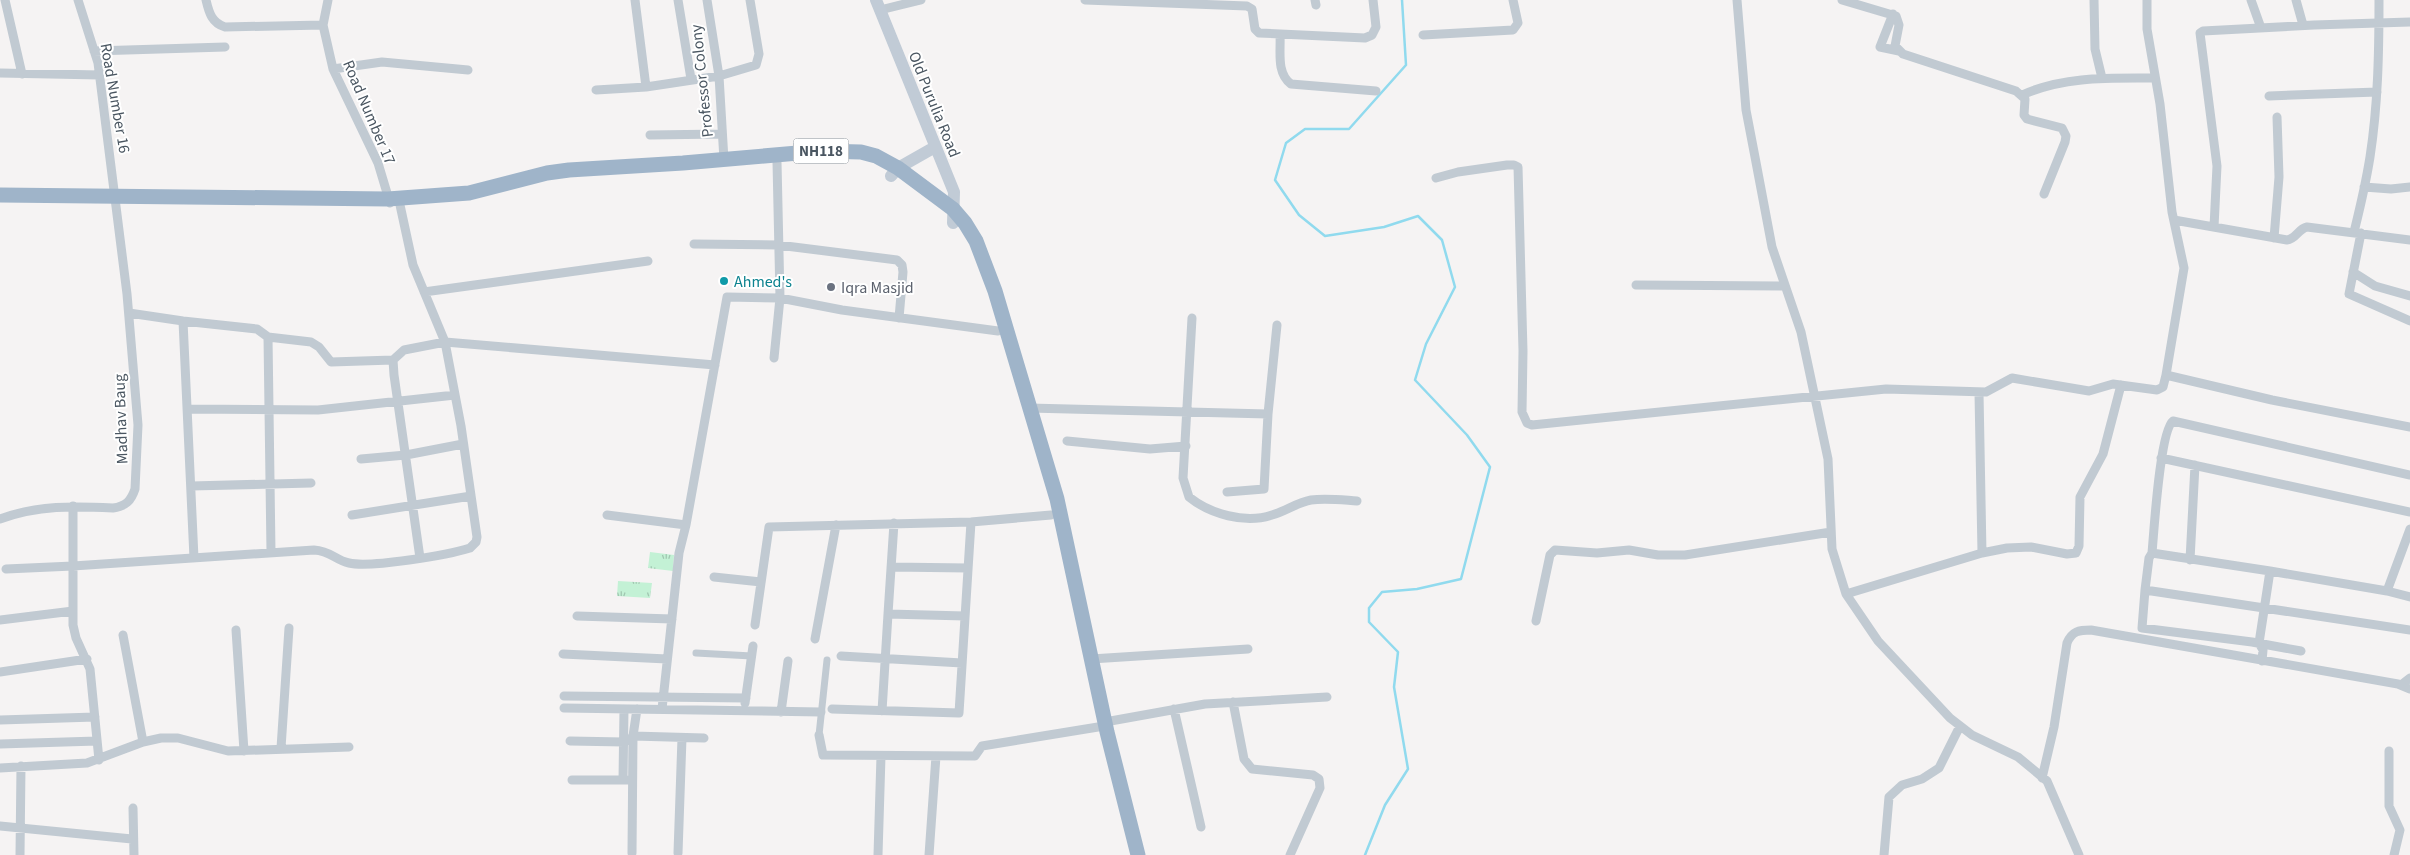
<svg xmlns="http://www.w3.org/2000/svg" width="2410" height="855" font-family="'Source Sans 3',sans-serif">
<style>
.grass{fill:url(#grass-tufts)}
.lines{fill:none;stroke-linecap:round;stroke-linejoin:round}
.stream{stroke:#90daee;stroke-width:2.5}
.pedestrian{stroke:#c1cad2;stroke-width:7}
.minor{stroke:#c1cad2;stroke-width:9}
.secondary{stroke:#c1cbd6;stroke-width:12}
.trunk{stroke:#9fb4c9;stroke-width:15}
.culture-dot{fill:#0f9aa8;stroke:#fff;stroke-width:2}
.worship-dot{fill:#6b7280;stroke:#fff;stroke-width:2}
.labels{text-anchor:middle;stroke-width:4;stroke-linejoin:round;paint-order:stroke}
.shield{fill:#fff;stroke:#808990;stroke-width:1}
.shield-label{font-size:15px;font-weight:bold;fill:#4a5661}
.street-label{font-size:16px;fill:#4a5661;stroke:#fff}
.culture-label{font-size:16px;fill:#0d838f;stroke:#fff;text-anchor:start}
.worship-label{font-size:16px;fill:#5b616d;stroke:#fff;text-anchor:start}
</style>
<defs>
<pattern id="grass-tufts" width="24" height="20" patternUnits="userSpaceOnUse" patternTransform="scale(1.25)"><rect width="24" height="20" fill="#c3f1d5"/><path d="M3 7l-1-3M5 7V3M7 7l1-3M15 17l-1-3M17 17v-4M19 17l1-3" fill="none" stroke="#a0c6b0"/></pattern>
</defs>
<rect width="100%" height="100%" fill="#f5f3f3"/>
<path class="grass" d="M650,552L674,555L673,571L648,568Z
M618,581L652,583L650,598L617,596Z"/>
<g class="lines">
<path class="stream" d="M1365,855L1385,805L1408,769L1394,687L1398,652L1369,622V608L1382,592L1417,589L1461,579L1490,467L1467,435L1415,380L1426,344L1455,287L1442,240L1418,216L1384,227L1325,236L1299,215L1275,180L1286,143L1305,129H1349L1406,65L1402,0"/>
<path class="pedestrian" d="M696,653L752,656
M819,735L827,660"/>
<path class="minor" d="M5,0L22,74
M206,0C209,13 212,23 225,27L323,25
M328,0L323,25L333,69L378,163L390,203
M635,0L646,87
M678,0L691,79
M707,0L719,76L724,160
M1085,0L1247,6L1252,9L1255,29L1259,33L1365,38L1372,35L1376,27L1373,0
M1315,0L1316,5
M1737,0L1746,110L1755,157L1772,247L1801,332L1828,459L1832,549L1846,594L1878,641L1950,718L1972,735L2018,757L2047,781L2079,855
M1842,0L1896,16L1899,25L1895,46L1903,54L2016,91L2025,99L2024,115L2027,119L2062,128L2066,136L2065,142L2044,194
M2094,0L2095,49L2102,78
M2147,0V29L2160,104L2172,212L2184,268L2166,375
M2251,0L2261,28
M2296,0L2303,25
M880,10L921,0
M1893,14L1880,47L1899,51
M1280,35C1281,51 1276,73 1291,84L1376,91
M1423,35L1513,30L1518,23L1513,0
M94,51L225,47
M333,69L382,62L468,70
M0,73L100,75
M596,90L646,87L719,76L756,65L759,54L750,0
M2022,95C2064,76 2110,78 2155,78
M2269,96L2377,92
M650,135L722,134
M777,162L780,298L842,310L998,331
M1436,178L1458,172L1507,165H1514L1518,167L1523,351L1522,412L1527,423L1532,425L1886,389L1986,392L2012,378L2089,391L2113,384L2157,390L2163,387L2166,375L2272,400L2410,427
M2364,187L2391,189L2410,187
M400,205L413,265L445,342L404,350L393,360L394,375L420,558
M2174,220L2287,240C2296,239 2298,229 2307,227L2410,240
M2214,227L2217,166L2200,33L2203,31L2314,25L2410,22
M2354,232C2360,208 2366,182 2370,157C2378,105 2379,53 2379,0
M2361,233L2349,294L2410,321
M2274,238L2279,177L2277,117
M694,244L778,245L897,260L902,265L903,272L899,318
M2353,272L2375,286L2410,296
M1636,285L1785,286
M424,292L648,261
M129,313L183,321L257,329L268,337L271,552
M1192,318L1183,478L1189,497C1210,514 1245,524 1272,515C1286,511 1296,503 1311,500C1326,498 1342,500 1357,501
M183,321L194,558
M268,337L311,342L319,347L331,362L393,360
M1979,393L1982,553
M1029,408L1268,414L1277,325
M187,409L318,410L455,395
M1067,441L1150,449L1186,446
M2161,458L2410,512
M361,459L406,455L463,444
M191,486L311,483
M1227,492L1264,489L1268,414
M73,506V625L76,638L90,669L99,760
M352,515L471,496
M607,515L686,525
M0,519C38,505 74,506 113,508C126,506 131,501 135,489L138,425L127,294L98,63L78,0
M2152,553L2149,558L2145,590L2410,630
M2190,560L2195,465
M891,567L968,568
M6,569L73,566L314,550C331,551 335,560 349,563C370,568 448,555 470,548L476,542L477,537L461,426L445,342L715,365
M2270,571L2152,553C2154,531 2160,431 2173,421L2410,475
M714,577L761,582
M2145,590L2142,628L2252,642L2301,651
M2387,591L2410,529
M1846,594L1982,553L2007,548L2031,547L2067,554L2076,553L2079,546L2080,497L2103,454L2121,385
M888,614L894,523
M577,616L672,619
M0,620L73,611
M1536,621L1550,555L1555,550L1597,553L1629,550L1658,555H1685L1831,532
M755,625L769,527L971,522L1051,515
M236,630L244,751
M123,635L143,742
M815,639L836,525
M563,654L667,659
M841,656L962,663
M1091,659L1248,649
M2262,661L2263,650L2259,643L2270,571L2387,591L2410,597
M0,672L87,659
M2401,685L2410,678
M564,696L746,698
M1233,702L1244,759L1252,769L1313,775L1319,779L1320,788L1290,855
M745,703L753,646
M564,708L821,712
M637,709L633,736L704,738
M662,709L679,553L686,525L727,297L780,298L774,358
M832,709L959,713L971,522
M1174,709L1201,827
M882,711L888,614L965,616
M781,712L788,661
M0,720L95,717
M1105,722L1205,704L1327,697
M819,735L823,755L975,756L982,746L1098,727
M570,741L624,742L628,739
M0,744L97,741
M281,748L289,628
M2389,751V806L2400,830L2394,855
M0,768L87,763L143,742L161,738H178L228,751L349,747
M2042,778L2054,727L2067,643C2072,631 2079,630 2091,630L2398,684L2410,689
M572,780H627
M623,780L624,709
M133,808L134,855
M0,826L132,839
M632,853L633,736
M678,853L682,738
M20,855L21,766
M878,855L881,756
M929,855L936,756
M1884,855L1889,797L1902,785L1922,779L1939,768L1960,726"/>
<path class="secondary" d="M876,0L954,192L953,223
M891,176L898,168L935,147"/>
<path class="trunk" d="M0,195L388,199L469,193L547,173L569,170L683,163L821,151L861,152L876,156L898,168L953,209L965,223L976,241L995,291L1057,499L1107,732L1138,855"/>
</g>
<circle class="culture-dot" cx="724" cy="281" r="5"/>
<circle class="worship-dot" cx="831" cy="287" r="5"/>
<g class="labels">
<rect class="shield" x="793.5" y="138.5" width="55" height="25" rx="4"/>
<g class="shield-label">
<text x="821" y="156">NH118</text>
</g>
<g class="street-label">
<text transform="translate(701 81) rotate(-96)" y="6">Professor Colony</text>
<text transform="translate(116 98) rotate(80)" y="6">Road Number 16</text>
<text transform="translate(935 104) rotate(68)" y="6">Old Purulia Road</text>
<text transform="translate(370 112) rotate(67)" y="6">Road Number 17</text>
<text transform="translate(120 419) rotate(-92)" y="6">Madhav Baug</text>
</g>
<g class="culture-label">
<text x="734" y="287">Ahmed's</text>
</g>
<g class="worship-label">
<text x="841" y="293">Iqra Masjid</text>
</g>
</g>
</svg>
